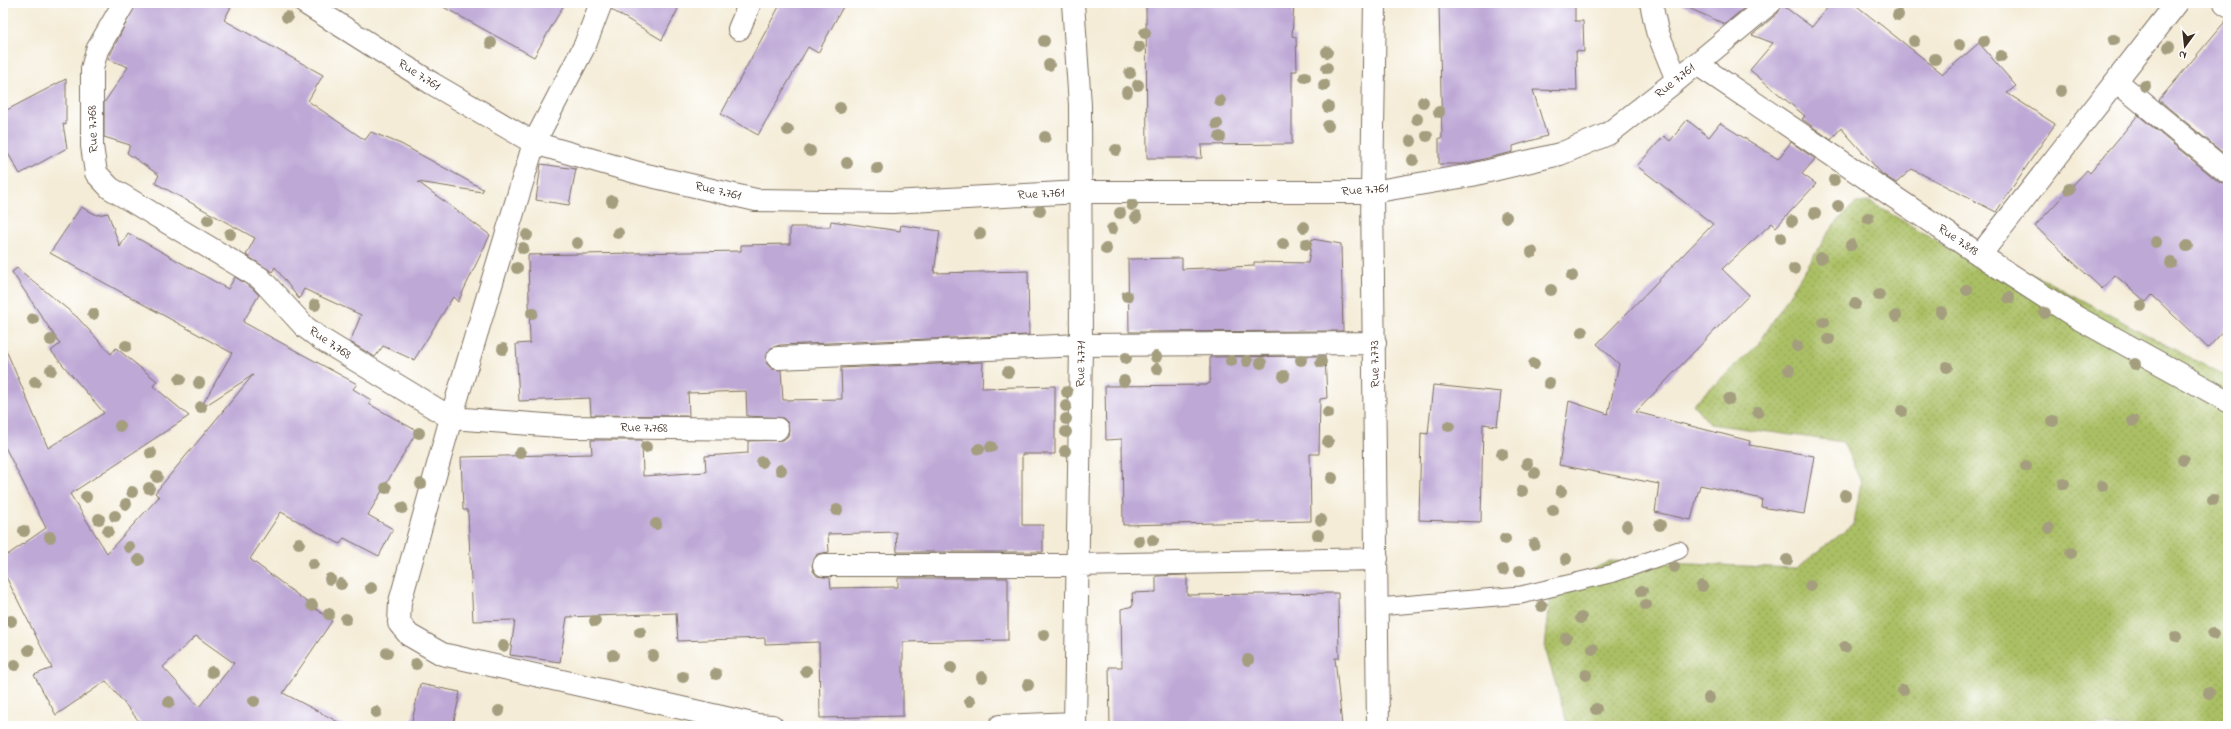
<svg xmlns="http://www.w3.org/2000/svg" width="2231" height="729" viewBox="0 0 2231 729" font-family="'Indie Flower',sans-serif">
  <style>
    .grass { fill: url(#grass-dots); stroke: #737542 }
    .building { fill: #bea8d6; fill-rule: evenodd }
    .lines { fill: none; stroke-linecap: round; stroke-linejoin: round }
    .service-casing { stroke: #7c6e5f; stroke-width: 19 }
    .minor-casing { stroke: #7c6e5f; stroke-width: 24 }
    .service { stroke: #fff; stroke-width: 17 }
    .minor { stroke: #fff; stroke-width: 22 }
    .tree { fill: #a49e7f }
    .labels { text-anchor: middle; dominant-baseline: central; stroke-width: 3; stroke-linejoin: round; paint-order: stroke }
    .street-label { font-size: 13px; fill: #3b2a1e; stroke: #fff }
  </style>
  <defs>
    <pattern id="grass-dots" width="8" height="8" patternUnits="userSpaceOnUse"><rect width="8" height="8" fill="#abc065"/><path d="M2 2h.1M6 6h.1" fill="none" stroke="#8c9c53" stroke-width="1.8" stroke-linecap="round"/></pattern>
  </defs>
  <rect width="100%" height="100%" fill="#fff"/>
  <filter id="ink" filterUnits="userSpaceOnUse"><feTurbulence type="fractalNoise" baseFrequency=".025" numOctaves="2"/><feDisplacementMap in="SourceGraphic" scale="8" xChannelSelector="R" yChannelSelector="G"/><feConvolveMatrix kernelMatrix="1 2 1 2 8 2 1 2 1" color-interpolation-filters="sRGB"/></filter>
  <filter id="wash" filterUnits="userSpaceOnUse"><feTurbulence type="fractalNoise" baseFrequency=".012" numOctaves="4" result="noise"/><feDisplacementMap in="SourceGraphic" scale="16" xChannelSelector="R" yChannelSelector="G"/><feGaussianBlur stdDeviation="0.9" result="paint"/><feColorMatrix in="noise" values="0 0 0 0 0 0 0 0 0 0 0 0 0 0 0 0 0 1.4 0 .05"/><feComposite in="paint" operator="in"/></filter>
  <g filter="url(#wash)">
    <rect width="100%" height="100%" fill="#f4ecd7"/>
    <path class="grass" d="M1870,202L1979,265L1993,270L2033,274L2228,378V726H1568L1545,648L1551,590L1610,561L1797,568L1854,524L1861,482L1843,442L1710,424L1693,404L1758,345L1827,235L1845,213L1856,203Z"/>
    <g id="blocks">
      <path class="building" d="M136,3H233L224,20L323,75L308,101L365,140L371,132L401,144L483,189L482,192L418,182L490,235L458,302L453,297L414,360L383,346L375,357L350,342L361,315L304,289L299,299L275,267L272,272L246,255L255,238L155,183L159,175L127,153L130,145L104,137V103L128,67L108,59Z
        M436,3H565L534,57Z
        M613,3H681L662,40L612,10Z
        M781,3H845L818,53L808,47L758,135L721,114Z
        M1146,3H1294L1292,36L1296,37L1297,71H1292V144L1201,145L1202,158H1147Z
        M1439,3H1575V21H1583L1584,52L1576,51L1577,91L1533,90L1547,136L1513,146V152L1463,164H1439V138H1442Z
        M1677,3H1750L1725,24Z
        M1831,3H1853L1943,74L1979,43L2016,86L2007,93L2055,124L1996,212L1912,169L1896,183L1882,174L1841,128L1831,140L1802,119L1805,116L1750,70L1773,43L1752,35L1778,13L1782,5L1812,27Z
        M2228,18V157L2159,100Z
        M66,79V125L63,124L67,148L20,174L3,145V112Z
        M2138,115L2220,183L2228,185V326L2208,348L2152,295L2146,302L2115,275L2102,289L2035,226L2087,170L2090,173Z
        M1687,120L1709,137L1720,123L1778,159L1791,142L1815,159L1802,174L1816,184L1776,227L1772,223L1722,269L1749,295L1636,412L1750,441L1749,445L1814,456L1804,514L1761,507L1762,499L1700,485L1691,520L1655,512L1659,484L1559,465L1569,401L1608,414L1619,364L1597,344L1713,224L1637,166L1664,136L1670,141Z
        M541,164L576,169L569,205L536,200Z
        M81,207L97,215L108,213L120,247L128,233L228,289L235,277L252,288L259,295L243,322L357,384L353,389L371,400L369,404L417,431L368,515L393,529L379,556L344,538L340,544L281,512L250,559L332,621L283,693L346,726H143L106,681L56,715L34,675L52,668L3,571V558L46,528L3,443V343L48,448L104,413L51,351L60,344L12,272L17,268L77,317L111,354L116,348L157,381L153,386L189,416L70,494L107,553L159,497L155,493L253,375L200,409L232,353L50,253ZM196,636L234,663L199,707L163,667Z
        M831,221L900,231L901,225L940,231L934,273L1028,271L1029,335L780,345L771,348L766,358L767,364L772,369L781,370L783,400L842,399L841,368L983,362L982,388L1055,386V454H1022V525H1043V552H897L896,532L828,534L829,552L817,554L812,565L813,571L817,576L830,578L831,588L898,587V578H1008V640L903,642V716L820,718L819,642L765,644V638L678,641L676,613L567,617L560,662L510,655L515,620L473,621L468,514L467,510H463L461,457L592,454L591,440H642L643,476L706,472L705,456L748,453V441L783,440L788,436L789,430L788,423L783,418L747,416L746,391L688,393L689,416L591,415L590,398L519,401L516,344L530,343L528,255L741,251V245L790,244V227H830Z
        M1312,239L1341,244L1343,331L1129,332L1128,259L1182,258V269L1254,266V262L1308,263Z
        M1325,356L1327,398L1320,399L1319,454H1310L1311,521L1123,525L1122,439L1106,440L1105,386L1206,385L1210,383V357Z
        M1433,385L1501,392L1497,426L1483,424L1481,522L1419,520L1421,433L1428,434Z
        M1187,575V595L1338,593L1339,658H1335L1342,726H1110L1109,667H1122L1121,609L1133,606L1132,593L1156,592V576Z
        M420,684L460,692L453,726H411Z"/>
    </g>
  </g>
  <g filter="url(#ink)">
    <use href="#blocks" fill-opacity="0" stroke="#7c6e5f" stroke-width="1"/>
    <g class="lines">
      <g class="service-casing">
        <path id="service" d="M1378,607L1521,595L1614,573L1679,550"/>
      </g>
      <g class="minor-casing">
        <path id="minor" d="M124,3L97,50L92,69V146L96,173L110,188L260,278L305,327L321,339L451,418L572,427L777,429
          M305,3L433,84L534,143L642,174L756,200L892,202L1080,192H1372L1472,175L1560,154L1608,134L1677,80L1770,3
          M601,3L585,45L534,143L451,418L400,602L399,623L409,635L442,654L757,725L772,726
          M1073,3L1080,105L1081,345L1075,726
          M1375,3L1372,192L1378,726
          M1651,3L1657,31L1677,80
          M2225,3L2228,5
          M739,29L750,3
          M1697,64L1980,255L2076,317L2228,401
          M2116,81L2228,173
          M1980,255L2177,3
          M778,358L1081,345L1375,343
          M824,565H1078L1377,559
          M1000,726L1075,723"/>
      </g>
      <use href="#service" class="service"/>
      <use href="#minor" class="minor"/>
    </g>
    <g class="tree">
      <circle cx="1898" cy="15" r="6"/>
      <circle cx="287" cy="17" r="6"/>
      <circle cx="1145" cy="33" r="6"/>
      <circle cx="2114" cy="40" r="6"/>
      <circle cx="1044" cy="41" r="6"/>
      <circle cx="1914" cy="41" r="6"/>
      <circle cx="1984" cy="41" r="6"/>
      <circle cx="491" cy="43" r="6"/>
      <circle cx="1959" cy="45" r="6"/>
      <circle cx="1139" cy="47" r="6"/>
      <circle cx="2169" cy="47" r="6"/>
      <circle cx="1327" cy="52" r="6"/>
      <circle cx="2001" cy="56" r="6"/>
      <circle cx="1935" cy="59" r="6"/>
      <circle cx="1049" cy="65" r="6"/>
      <circle cx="1327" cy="68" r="6"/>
      <circle cx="1130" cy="73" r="6"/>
      <circle cx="1305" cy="77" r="6"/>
      <circle cx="1138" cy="85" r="6"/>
      <circle cx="1324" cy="85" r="6"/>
      <circle cx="2145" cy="86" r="6"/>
      <circle cx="2061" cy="91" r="6"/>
      <circle cx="1127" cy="92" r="6"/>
      <circle cx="1220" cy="101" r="6"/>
      <circle cx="1423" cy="102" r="6"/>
      <circle cx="1328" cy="107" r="6"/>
      <circle cx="840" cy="108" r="6"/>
      <circle cx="1439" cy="112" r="6"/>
      <circle cx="1417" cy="119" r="6"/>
      <circle cx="1217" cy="124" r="6"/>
      <circle cx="1328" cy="126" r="6"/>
      <circle cx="788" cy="130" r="6"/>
      <circle cx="1427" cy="136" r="6"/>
      <circle cx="1045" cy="137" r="6"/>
      <circle cx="1220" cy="137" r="6"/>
      <circle cx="1411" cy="141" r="6"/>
      <circle cx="1116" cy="150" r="6"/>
      <circle cx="810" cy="151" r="6"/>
      <circle cx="1413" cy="160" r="6"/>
      <circle cx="847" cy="163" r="6"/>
      <circle cx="877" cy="168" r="6"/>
      <circle cx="1834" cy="180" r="6"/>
      <circle cx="2069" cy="189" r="6"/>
      <circle cx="612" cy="201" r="6"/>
      <circle cx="1132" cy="205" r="6"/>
      <circle cx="1838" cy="206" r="6"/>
      <circle cx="1040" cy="211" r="6"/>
      <circle cx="1120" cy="213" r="6"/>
      <circle cx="1815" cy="213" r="6"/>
      <circle cx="1136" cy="217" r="6"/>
      <circle cx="1506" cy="217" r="6"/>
      <circle cx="1868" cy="218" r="6"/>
      <circle cx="208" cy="220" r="6"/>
      <circle cx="1792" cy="221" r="6"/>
      <circle cx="1304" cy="227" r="6"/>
      <circle cx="1112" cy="229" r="6"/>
      <circle cx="618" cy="233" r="6"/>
      <circle cx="230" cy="234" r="6"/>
      <circle cx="980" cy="234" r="6"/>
      <circle cx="527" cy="235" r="6"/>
      <circle cx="1781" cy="238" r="6"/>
      <circle cx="2156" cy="242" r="6"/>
      <circle cx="577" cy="243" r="6"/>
      <circle cx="1283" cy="244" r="6"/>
      <circle cx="1306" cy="244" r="6"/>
      <circle cx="1851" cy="245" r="6"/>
      <circle cx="2187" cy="246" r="6"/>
      <circle cx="523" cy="248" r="6"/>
      <circle cx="1106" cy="249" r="6"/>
      <circle cx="1532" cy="252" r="6"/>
      <circle cx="1821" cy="258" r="6"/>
      <circle cx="2171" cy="263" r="6"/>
      <circle cx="517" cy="268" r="6"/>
      <circle cx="1794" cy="269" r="6"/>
      <circle cx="1572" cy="276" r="6"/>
      <circle cx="1551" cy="290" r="6"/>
      <circle cx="1967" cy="290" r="6"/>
      <circle cx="1879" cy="295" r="6"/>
      <circle cx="1127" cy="296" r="6"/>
      <circle cx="2009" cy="298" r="6"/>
      <circle cx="1855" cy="304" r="6"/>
      <circle cx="315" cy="305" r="6"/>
      <circle cx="2141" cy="306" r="6"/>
      <circle cx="1941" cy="312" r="6"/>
      <circle cx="532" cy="313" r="6"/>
      <circle cx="2045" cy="313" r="6"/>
      <circle cx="93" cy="314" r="6"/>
      <circle cx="1896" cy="316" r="6"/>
      <circle cx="33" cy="319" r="6"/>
      <circle cx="1824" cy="322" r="6"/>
      <circle cx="1582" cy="332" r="6"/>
      <circle cx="1829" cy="339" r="6"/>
      <circle cx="51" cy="340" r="6"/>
      <circle cx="126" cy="346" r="6"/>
      <circle cx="1797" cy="346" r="6"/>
      <circle cx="503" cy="349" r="6"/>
      <circle cx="1156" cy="357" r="6"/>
      <circle cx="1126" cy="358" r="6"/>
      <circle cx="1301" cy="360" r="6"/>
      <circle cx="1231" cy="361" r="6"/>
      <circle cx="1247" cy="361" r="6"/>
      <circle cx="1321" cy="362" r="6"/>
      <circle cx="1261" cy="363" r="6"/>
      <circle cx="1534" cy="364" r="6"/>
      <circle cx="2135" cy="364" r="6"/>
      <circle cx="1947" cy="367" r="6"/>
      <circle cx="1157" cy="369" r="6"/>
      <circle cx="51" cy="370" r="6"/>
      <circle cx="1789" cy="370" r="6"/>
      <circle cx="1008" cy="372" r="6"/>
      <circle cx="1284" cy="376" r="6"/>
      <circle cx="180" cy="379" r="6"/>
      <circle cx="1124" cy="381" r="6"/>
      <circle cx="35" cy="382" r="6"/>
      <circle cx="199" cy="383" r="6"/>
      <circle cx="1549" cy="383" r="6"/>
      <circle cx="1067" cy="392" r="6"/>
      <circle cx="1729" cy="399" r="6"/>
      <circle cx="1066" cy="406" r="6"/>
      <circle cx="201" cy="407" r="6"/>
      <circle cx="1902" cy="411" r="6"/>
      <circle cx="1758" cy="412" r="6"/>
      <circle cx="1328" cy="413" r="6"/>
      <circle cx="1066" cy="419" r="6"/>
      <circle cx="2053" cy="421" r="6"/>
      <circle cx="2133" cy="421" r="6"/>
      <circle cx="120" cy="426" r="6"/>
      <circle cx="1449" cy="426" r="6"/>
      <circle cx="1066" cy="432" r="6"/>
      <circle cx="419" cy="433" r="6"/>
      <circle cx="1328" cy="442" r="6"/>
      <circle cx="646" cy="447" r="6"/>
      <circle cx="991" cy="447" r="6"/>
      <circle cx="979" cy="449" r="6"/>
      <circle cx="1065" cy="451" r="6"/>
      <circle cx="151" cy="453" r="6"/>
      <circle cx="520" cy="453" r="6"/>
      <circle cx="1502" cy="454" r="6"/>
      <circle cx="2183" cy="460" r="6"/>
      <circle cx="762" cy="462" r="6"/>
      <circle cx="1527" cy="464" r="6"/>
      <circle cx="2026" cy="466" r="6"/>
      <circle cx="781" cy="470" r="6"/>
      <circle cx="1535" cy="473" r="6"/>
      <circle cx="157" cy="477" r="6"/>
      <circle cx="1332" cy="478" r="6"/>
      <circle cx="421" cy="484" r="6"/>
      <circle cx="2064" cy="484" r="6"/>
      <circle cx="2102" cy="486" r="6"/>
      <circle cx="149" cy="488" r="6"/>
      <circle cx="386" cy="488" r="6"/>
      <circle cx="1522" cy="491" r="6"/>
      <circle cx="1561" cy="491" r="6"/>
      <circle cx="132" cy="492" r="6"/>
      <circle cx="1845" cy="495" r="6"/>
      <circle cx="86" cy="497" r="6"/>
      <circle cx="2213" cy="500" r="6"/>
      <circle cx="126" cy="504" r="6"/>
      <circle cx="402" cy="508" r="6"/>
      <circle cx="837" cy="510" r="6"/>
      <circle cx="1553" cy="510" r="6"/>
      <circle cx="115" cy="516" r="6"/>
      <circle cx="99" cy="519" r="6"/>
      <circle cx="1321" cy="520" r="6"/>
      <circle cx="656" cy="524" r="6"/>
      <circle cx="1660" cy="525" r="6"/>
      <circle cx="1627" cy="526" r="6"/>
      <circle cx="2049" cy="528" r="6"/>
      <circle cx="24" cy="531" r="6"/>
      <circle cx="108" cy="531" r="6"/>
      <circle cx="1318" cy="535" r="6"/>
      <circle cx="50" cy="537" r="6"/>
      <circle cx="1505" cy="539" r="6"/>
      <circle cx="1153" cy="540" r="6"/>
      <circle cx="1139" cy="541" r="6"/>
      <circle cx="299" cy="543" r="6"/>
      <circle cx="1534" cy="544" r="6"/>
      <circle cx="129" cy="547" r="6"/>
      <circle cx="2071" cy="553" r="6"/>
      <circle cx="1566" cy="559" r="6"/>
      <circle cx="139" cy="560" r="6"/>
      <circle cx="1787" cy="560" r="6"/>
      <circle cx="313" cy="564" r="6"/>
      <circle cx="1674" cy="567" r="6"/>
      <circle cx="1503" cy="570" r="6"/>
      <circle cx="1520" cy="571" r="6"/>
      <circle cx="330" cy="579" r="6"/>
      <circle cx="341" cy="584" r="6"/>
      <circle cx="1702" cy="586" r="6"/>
      <circle cx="1810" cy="586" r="6"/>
      <circle cx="371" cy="588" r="6"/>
      <circle cx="1642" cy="591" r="6"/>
      <circle cx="312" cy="605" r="6"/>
      <circle cx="1646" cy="605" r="6"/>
      <circle cx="1542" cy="606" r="6"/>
      <circle cx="329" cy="614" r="6"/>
      <circle cx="1581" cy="618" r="6"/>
      <circle cx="346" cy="619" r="6"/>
      <circle cx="11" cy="621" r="6"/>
      <circle cx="595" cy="621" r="6"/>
      <circle cx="640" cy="632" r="6"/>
      <circle cx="2213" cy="634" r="6"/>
      <circle cx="1044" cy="635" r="6"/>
      <circle cx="2176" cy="637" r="6"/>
      <circle cx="1566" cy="638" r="6"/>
      <circle cx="503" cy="646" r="6"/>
      <circle cx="1845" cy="647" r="6"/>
      <circle cx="1593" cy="649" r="6"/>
      <circle cx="29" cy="650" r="6"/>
      <circle cx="387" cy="653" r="6"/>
      <circle cx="613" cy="655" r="6"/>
      <circle cx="653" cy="656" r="6"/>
      <circle cx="1248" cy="660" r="6"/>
      <circle cx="416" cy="664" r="6"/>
      <circle cx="15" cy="665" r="6"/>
      <circle cx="951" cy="668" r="6"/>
      <circle cx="806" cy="671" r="6"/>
      <circle cx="212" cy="672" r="6"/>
      <circle cx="716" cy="674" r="6"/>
      <circle cx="1586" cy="675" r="6"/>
      <circle cx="683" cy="677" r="6"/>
      <circle cx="982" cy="677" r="6"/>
      <circle cx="1028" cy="685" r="6"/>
      <circle cx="1903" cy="690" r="6"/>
      <circle cx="2209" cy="693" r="6"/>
      <circle cx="1709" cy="698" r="6"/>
      <circle cx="254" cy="701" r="6"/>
      <circle cx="970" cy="701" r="6"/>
      <circle cx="169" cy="702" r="6"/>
      <circle cx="1596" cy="709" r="6"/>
      <circle cx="499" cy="711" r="6"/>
      <circle cx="376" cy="712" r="6"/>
    </g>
  </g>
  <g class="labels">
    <g class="street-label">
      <text transform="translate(419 75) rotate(32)">Rue 7.761</text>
      <text transform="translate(1675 81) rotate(-39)">Rue 7.761</text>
      <text transform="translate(93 129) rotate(-92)">Rue 7.768</text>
      <text transform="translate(1365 190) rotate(-4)">Rue 7.761</text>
      <text transform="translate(718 191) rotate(13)">Rue 7.761</text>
      <text transform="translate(1041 194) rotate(-3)">Rue 7.761</text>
      <text transform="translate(1958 240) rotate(34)">Rue 7.818</text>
      <text transform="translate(330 343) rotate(34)">Rue 7.768</text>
      <text transform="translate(1081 364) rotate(-89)">Rue 7.771</text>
      <text transform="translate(1375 364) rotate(-91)">Rue 7.773</text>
      <text transform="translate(644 428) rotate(1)">Rue 7.768</text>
    </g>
  </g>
  <rect width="2231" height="729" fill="none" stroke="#fff" stroke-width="16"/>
  <g transform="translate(2185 46) rotate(195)" stroke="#ffffff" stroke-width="3" paint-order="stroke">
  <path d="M0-3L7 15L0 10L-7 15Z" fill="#3b2a1e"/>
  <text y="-6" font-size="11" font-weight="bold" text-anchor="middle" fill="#3b2a1e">N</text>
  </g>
</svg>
